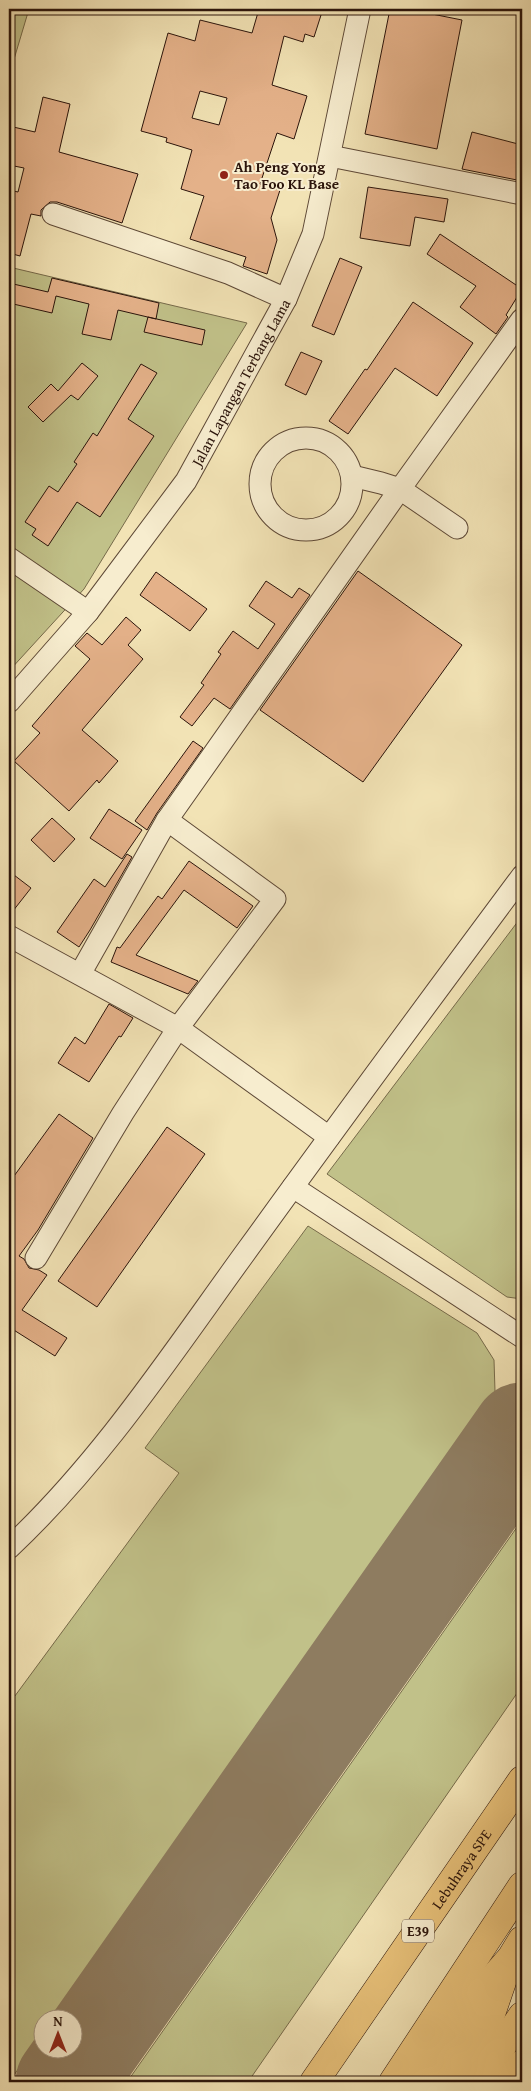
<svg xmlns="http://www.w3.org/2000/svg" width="531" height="2091" viewBox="0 0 531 2091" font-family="'Gentium Book Plus',serif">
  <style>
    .green { fill: #c1c189; stroke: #766a4a }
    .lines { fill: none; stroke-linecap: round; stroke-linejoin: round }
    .runway { stroke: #8e7c60; stroke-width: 99 }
    .building { fill: #e4b189; stroke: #2b140b; fill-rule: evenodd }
    .minor-casing { stroke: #5d4836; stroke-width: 23 }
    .highway-casing { stroke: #2b140b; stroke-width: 29 }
    .minor { stroke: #f7edcf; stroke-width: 21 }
    .highway { stroke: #e9c27a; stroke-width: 28 }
    .poi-dot { fill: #8f2418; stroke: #f7edcf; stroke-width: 2 }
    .labels { text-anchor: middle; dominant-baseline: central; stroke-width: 4; stroke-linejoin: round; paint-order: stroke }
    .shield { fill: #f7edcf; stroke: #685546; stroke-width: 1 }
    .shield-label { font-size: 14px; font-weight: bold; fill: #2b140b }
    .poi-label { font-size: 15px; font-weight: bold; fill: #2b140b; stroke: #f7edcf; text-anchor: start }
    .street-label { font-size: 15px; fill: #2b140b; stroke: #f7edcf }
  </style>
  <rect width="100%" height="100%" fill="#f2e3b5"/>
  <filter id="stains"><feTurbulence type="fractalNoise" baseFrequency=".004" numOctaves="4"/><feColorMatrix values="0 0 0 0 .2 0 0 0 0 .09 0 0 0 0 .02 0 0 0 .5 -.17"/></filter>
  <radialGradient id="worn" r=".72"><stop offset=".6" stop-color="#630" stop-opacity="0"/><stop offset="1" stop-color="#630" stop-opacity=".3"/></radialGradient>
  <path class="green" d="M9,9H29L9,76Z
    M9,267L247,323L84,589L9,671Z
    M522,916V1299L507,1297L327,1174Z
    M308,1226L477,1333L494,1360L495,1391L55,2018H42V2036L9,2082V1704L179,1473L145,1448Z
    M522,1520V1686L248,2082H127Z"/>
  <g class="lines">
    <path class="runway" d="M65,2082L522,1432"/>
  </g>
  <path class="building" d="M259,9H310L322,12L314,37L305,34L303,42L284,36L272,85L307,96L294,139L277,133L260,184L280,190L271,218L277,240L267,274L243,266L246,257L190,239L204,196L181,189L192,150L166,142L167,138L141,131L168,33L195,41L200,20L252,33ZM200,91L227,98L219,125L192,118Z
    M390,9H407L462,20L437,149L365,134Z
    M43,97L70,104L59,152L138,174L122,223L57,202H50L41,210V216L31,214L20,256L9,253V190L18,192L24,168L9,165V126L35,132Z
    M472,132L522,145V181L462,169Z
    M368,187L448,199L444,222L415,217L410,246L360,238Z
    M440,234L522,289L506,315L508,317L496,334L460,307L476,286L427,254Z
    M340,258L362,267L334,335L312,326Z
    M52,278L159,303L156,319L118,310L111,340L82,334L89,304L56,296L52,313L9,303V283L48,292Z
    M413,302L473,343L437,396L395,368L348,434L329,421L365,369L367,370Z
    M148,317L205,330L202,345L144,332Z
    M301,352L322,361L306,395L285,385Z
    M82,363L98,376L78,400L71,395L43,422L28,407L51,384L58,391Z
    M141,364L157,373L128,419L154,436L100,517L77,502L48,546L32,535L36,529L25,522L49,486L58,492L77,464L74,462L93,433L97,436Z
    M358,571L462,645L363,782L260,710Z
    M156,572L207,609L190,631L140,595Z
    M266,581L292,598L299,588L310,595L230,709L214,698L192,726L180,717L204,685L201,683L221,654L218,652L233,631L258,649L275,624L249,606Z
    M126,617L141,630L128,645L143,659L82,730L118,761L99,783L97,780L69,811L14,761L40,733L32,726L90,659L75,646L87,633L102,645Z
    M193,741L203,748L157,813L147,830L135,821Z
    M109,809L142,830L122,859L90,838Z
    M52,818L75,839L54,862L31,840Z
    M127,854L132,857L90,930L79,947L57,932L94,879L105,887Z
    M189,861L253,906L237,928L184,890L136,955L198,981L188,994L111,962L117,947L120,948L158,896L162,899Z
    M14,875L31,888L9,916V882Z
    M109,1004L133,1018L121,1037L119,1036L89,1082L58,1063L75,1037L85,1044Z
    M59,1114L93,1138L38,1230L19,1256L24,1259L29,1268L39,1270L47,1275L22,1310L67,1338L55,1356L9,1327V1183Z
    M167,1127L205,1154L97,1307L58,1281Z"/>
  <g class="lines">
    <g class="minor-casing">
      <g id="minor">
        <path d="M330,156L522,194"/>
        <path d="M53,214L228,273L286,299"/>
        <circle cx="306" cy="484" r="46"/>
        <path d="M352,476L381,483L400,489L457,528"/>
        <path d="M9,558L88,612"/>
        <path id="s1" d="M9,702L88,612L186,481L286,299L313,234L360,9"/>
        <path d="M9,936L178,1028L329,1137"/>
        <path d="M80,974L167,820L400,489L522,319"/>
        <path d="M293,1187L522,1337"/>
        <path d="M36,1258L123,1113L178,1028L275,899L167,820"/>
        <path d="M9,1548C101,1462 171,1355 245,1253C336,1127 429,1001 522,876"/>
      </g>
    </g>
    <g class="highway-casing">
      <g id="highway">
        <path id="s2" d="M314,2082L522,1780"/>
        <path d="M393,2082L522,1886"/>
        <path d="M419,2082L478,1996L511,1958L522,1940"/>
        <path d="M449,2082L491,2014L504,1976"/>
        <path d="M478,2082L522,2016"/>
        <path d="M509,2082L522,2064"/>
      </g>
    </g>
    <use href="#minor" class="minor"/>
    <use href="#highway" class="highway"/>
  </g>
  <circle class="poi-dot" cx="224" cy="175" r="5"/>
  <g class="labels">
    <rect class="shield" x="402" y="1919.5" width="32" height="23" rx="4"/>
    <g class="shield-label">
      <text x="418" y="1931">E39</text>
    </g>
    <g class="poi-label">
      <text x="234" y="166">Ah Peng Yong<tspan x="234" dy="17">Tao Foo KL Base</tspan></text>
    </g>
    <g class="street-label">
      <text stroke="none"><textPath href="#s1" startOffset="396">Jalan Lapangan Terbang Lama</textPath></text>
      <text stroke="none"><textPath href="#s2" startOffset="259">Lebuhraya SPE</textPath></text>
    </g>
  </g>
  <rect width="531" height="2091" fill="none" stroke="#f2e3b5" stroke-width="30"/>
  <rect x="10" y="10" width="511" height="2071" fill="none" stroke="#2b140b" stroke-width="2.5"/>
  <rect x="15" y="15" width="501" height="2061" fill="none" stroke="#2b140b"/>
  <g transform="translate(58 2034)"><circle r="24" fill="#f7edcf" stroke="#a59681"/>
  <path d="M0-4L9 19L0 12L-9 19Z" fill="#8f2418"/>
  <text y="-8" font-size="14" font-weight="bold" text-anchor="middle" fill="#2b140b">N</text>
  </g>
  <rect width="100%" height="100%" filter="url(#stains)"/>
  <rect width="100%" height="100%" fill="url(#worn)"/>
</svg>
